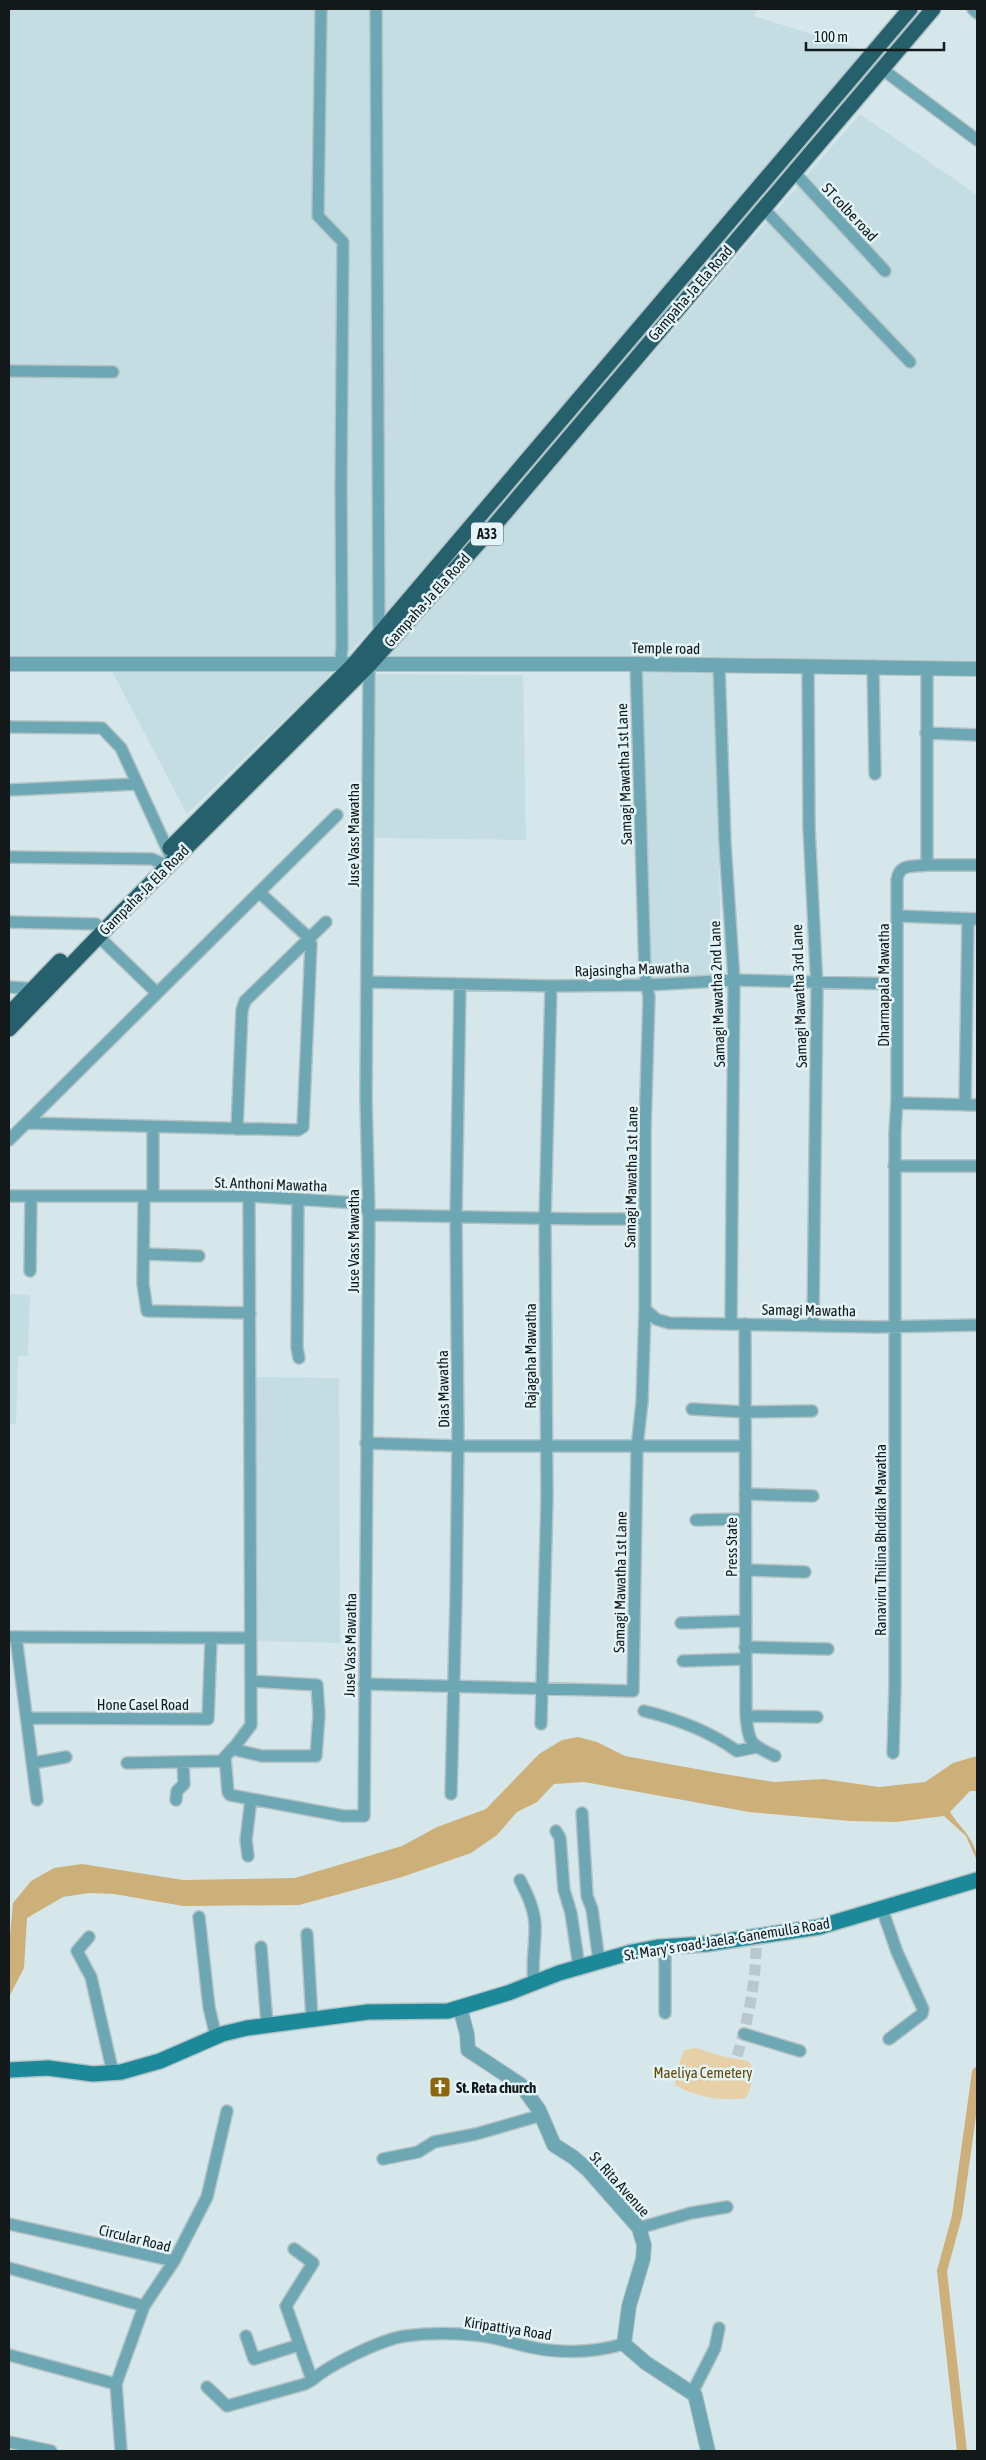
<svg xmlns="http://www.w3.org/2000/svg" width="986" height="2460" viewBox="0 0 986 2460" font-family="'Asap Condensed',sans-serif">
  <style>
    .built { fill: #c3dde2 }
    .green { fill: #e7cfa7 }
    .water { fill: #cdaf79 }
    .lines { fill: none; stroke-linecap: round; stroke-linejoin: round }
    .canal { stroke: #cdaf79; stroke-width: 10 }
    .minor-tunnel { stroke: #b9c8cc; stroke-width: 11; stroke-dasharray: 11 5.5; stroke-linecap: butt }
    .minor-casing { stroke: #b3c2c5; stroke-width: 14 }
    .tertiary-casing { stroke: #b3c2c5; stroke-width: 16 }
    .secondary-casing { stroke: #b3c2c5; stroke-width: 18 }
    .trunk-casing { stroke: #b3c2c5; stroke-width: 18 }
    .minor { stroke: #6da7b3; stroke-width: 11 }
    .tertiary { stroke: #6da7b3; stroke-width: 14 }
    .secondary { stroke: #1b899a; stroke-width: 15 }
    .trunk { stroke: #25606c; stroke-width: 15 }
    .labels { text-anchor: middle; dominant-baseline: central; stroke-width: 5; stroke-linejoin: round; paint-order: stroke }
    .shield { fill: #e3f4f8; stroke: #515b5d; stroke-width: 1 }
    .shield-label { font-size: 14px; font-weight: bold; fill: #13191a }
    .street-label { font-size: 15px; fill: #13191a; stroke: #e3f4f8 }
    .park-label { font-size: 15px; fill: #664801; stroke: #e3f4f8 }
    .poi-label { font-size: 15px; font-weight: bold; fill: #13191a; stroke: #e3f4f8; text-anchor: start }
  </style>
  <rect width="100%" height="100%" fill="#d6e7eb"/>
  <path class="built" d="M9,9H758L754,16L865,51L380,619L320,685L187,814L105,658H9Z
    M860,114L977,195V663H399L388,655L428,614Z
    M716,668L721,979L646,980L638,669Z
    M374,674L523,675L526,840L375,838Z
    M9,1294L30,1295L28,1356H18L16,1424H9Z
    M255,1377L339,1378L340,1643L256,1641Z"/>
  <path class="green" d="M696,2048L721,2056L748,2061C757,2071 751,2088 746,2098C722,2102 696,2097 675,2085L676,2073L684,2050Z"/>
  <path class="water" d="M578,1737L597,1742L625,1756L724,1774L774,1782L823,1779L879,1787L925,1782L953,1763L977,1756V1791H970L950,1812C960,1828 977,1840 977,1861L966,1836L944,1816L896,1822L850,1821L749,1812L584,1782L554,1784L537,1802L517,1812L497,1835L471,1853L402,1877L299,1905L183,1906L114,1894L89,1893L63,1897L27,1918L24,1968L9,1997V1946L13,1903L31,1881L54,1868L82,1864L183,1880L295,1878L402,1846L437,1827L486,1809L539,1754L562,1740Z"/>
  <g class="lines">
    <path class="canal" d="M962,2451L942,2271L957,2216L977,2072"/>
    <path class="minor-tunnel" d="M737,2056C749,2017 757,1977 756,1937"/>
    <g class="minor-casing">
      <path id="minor" d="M321,9L318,216L343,242L341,485L342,648L340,665
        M376,9L379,635
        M973,9L977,13
        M882,69L977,140
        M794,172L885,271
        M763,208L910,362
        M9,371L113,372
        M719,665L725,843L734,980L731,1323
        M808,666L809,827L817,988L813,1325
        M873,666L875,774
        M9,727L102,728L121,748L171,857
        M926,733L977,735
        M9,790L136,784
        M9,857L152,859L168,866
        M927,865H977
        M898,916L977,919
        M9,922L96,924
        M98,936L157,993
        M367,982L551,986L648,985L734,980L897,984
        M9,987L39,989
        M897,1103L977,1105
        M965,1105L968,919
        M26,1123L298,1130L303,1127L311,944L309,938L259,892
        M237,1129L242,1010L245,1001L326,922
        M9,1140L337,815
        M894,1166H977
        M9,1196H249L357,1203L367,1209L369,1215
        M144,1196L143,1284L147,1311L250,1313
        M153,1196V1127
        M298,1199L297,1348L299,1358
        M369,1215C461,1216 553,1220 645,1219
        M144,1254L199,1256
        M30,1271L31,1196
        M645,1309L656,1319L669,1323L877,1327L977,1325
        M745,1324L746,1716C749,1744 750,1744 775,1756
        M692,1409L744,1412L812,1411
        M366,1443L457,1446H745
        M745,1494L813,1496
        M696,1520L745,1519
        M746,1570L805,1572
        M681,1623L746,1621
        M9,1637L250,1638
        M16,1637L37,1800
        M745,1647L828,1649
        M683,1661L745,1659
        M364,1684L633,1691L637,1447L642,1402L645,1309V1130L649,997L645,974L636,664
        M644,1711C677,1719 709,1731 737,1751L757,1747
        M746,1716L817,1717
        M28,1718L208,1719L211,1639
        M541,1724L547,1498L545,1220L551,986
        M232,1749L262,1756H316L319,1715L317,1685L251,1681
        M893,1753L895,1687V1133L897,1099V880C899,863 913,867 927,865V668
        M225,1757L228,1792L230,1795L343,1816H364L369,1215L366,1098L369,665
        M33,1763L66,1757
        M127,1763L221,1761L236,1745L251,1725L249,1196
        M451,1794L456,1599L458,1438L456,1216L460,984
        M176,1800L177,1791L184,1784L183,1762
        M582,1813L587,1896L592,1909L599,1961
        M556,1831L560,1838L564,1890L571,1913L579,1967
        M248,1856L246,1840L251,1799
        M520,1880C527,1894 534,1908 535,1924C536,1944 531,1963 534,1982
        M882,1909L897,1952L923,2009L922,2014L889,2039
        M199,1917L209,2007L216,2037
        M307,1934L312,2019
        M89,1937L77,1951L91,1977L113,2073
        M261,1947L267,2025
        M665,2013V1946
        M744,2034L800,2051
        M383,2159L418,2152L434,2142L476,2134L542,2115
        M9,2224L174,2261
        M639,2228L691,2213L727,2207
        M294,2249L313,2263L286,2306L312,2380C331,2364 380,2340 405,2336C426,2333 452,2333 473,2335C493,2336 511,2343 530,2347C562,2354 592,2353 624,2344
        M9,2268L144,2306
        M246,2336L254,2359L299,2345
        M9,2355L116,2384
        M207,2387L227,2406L305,2384L312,2380
        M692,2393L715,2348L719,2328
        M9,2442L51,2451
        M121,2451L116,2384L144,2306L174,2261L207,2197L227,2111"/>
    </g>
    <g class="tertiary-casing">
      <path id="tertiary" d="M9,664H636L977,669
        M460,2008L467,2034L468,2050L521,2085L539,2110L554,2145L573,2157L588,2170L639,2228L644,2245L643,2259L629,2306L624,2344L646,2363L695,2395L708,2451"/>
    </g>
    <g class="secondary-casing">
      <path id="secondary" d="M9,2070L48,2068L93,2074L121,2072L160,2061L222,2034L247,2028L368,2012L448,2011L508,1993L559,1973L632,1952L658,1947L706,1944L819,1927L977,1880"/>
    </g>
    <g class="trunk-casing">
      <path id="trunk" d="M170,848L353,665L910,9
        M9,1014L60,961
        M9,1029L124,910L369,665L493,527L933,9"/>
    </g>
    <use href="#minor" class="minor"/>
    <use href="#tertiary" class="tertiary"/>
    <use href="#secondary" class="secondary"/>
    <use href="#trunk" class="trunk"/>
  </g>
  <defs>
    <g id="church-square" transform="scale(1.125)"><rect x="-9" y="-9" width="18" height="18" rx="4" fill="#8e670c" stroke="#e3f4f8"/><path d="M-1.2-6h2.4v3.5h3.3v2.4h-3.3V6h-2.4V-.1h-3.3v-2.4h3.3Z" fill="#fff"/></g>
  </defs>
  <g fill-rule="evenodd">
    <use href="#church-square" x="440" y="2087"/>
  </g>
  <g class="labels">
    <rect class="shield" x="471" y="522.5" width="32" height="23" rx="4"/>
    <g class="shield-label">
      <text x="487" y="534">A33</text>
    </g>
    <g class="street-label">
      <text transform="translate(850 212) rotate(47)">ST colbe road</text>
      <text transform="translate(690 293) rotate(-49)">Gampaha-Ja Ela Road</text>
      <text transform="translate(427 600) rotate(-48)">Gampaha-Ja Ela Road</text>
      <text transform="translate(666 648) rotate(1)">Temple road</text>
      <text transform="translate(624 774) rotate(-92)">Samagi Mawatha 1st Lane</text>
      <text transform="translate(353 835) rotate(-90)">Juse Vass Mawatha</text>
      <text transform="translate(144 890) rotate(-45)">Gampaha-Ja Ela Road</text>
      <text transform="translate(632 969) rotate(-2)">Rajasingha Mawatha</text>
      <text transform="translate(883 985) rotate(-90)">Dharmapala Mawatha</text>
      <text transform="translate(717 994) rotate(-92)">Samagi Mawatha 2nd Lane</text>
      <text transform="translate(799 996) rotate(-92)">Samagi Mawatha 3rd Lane</text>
      <text transform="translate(631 1177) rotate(-89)">Samagi Mawatha 1st Lane</text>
      <text transform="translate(271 1184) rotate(2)">St. Anthoni Mawatha</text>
      <text transform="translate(353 1241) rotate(-90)">Juse Vass Mawatha</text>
      <text transform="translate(809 1310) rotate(1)">Samagi Mawatha</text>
      <text transform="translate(530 1356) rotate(-90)">Rajagaha Mawatha</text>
      <text transform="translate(443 1389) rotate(-91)">Dias Mawatha</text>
      <text transform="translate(880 1540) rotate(-90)">Ranaviru Thilina Bhddika Mawatha</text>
      <text transform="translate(731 1547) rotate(-90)">Press State</text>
      <text transform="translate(620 1582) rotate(-89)">Samagi Mawatha 1st Lane</text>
      <text transform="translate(350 1645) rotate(-89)">Juse Vass Mawatha</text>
      <text x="143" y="1704">Hone Casel Road</text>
      <text transform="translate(727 1939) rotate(-9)">St. Mary's road-Jaela-Ganemulla Road</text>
      <text transform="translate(620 2184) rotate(48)">St. Rita Avenue</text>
      <text transform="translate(135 2238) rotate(14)">Circular Road</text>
      <text transform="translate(508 2328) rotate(9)">Kiripattiya Road</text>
    </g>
    <g class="park-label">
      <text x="703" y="2072">Maeliya Cemetery</text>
    </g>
    <g class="poi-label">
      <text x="456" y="2087">St. Reta church</text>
    </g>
  </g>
  <rect width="986" height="2460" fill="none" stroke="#13191a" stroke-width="20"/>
  <path d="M806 42v8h138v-8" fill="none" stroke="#13191a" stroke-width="2.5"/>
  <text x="814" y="42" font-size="15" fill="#13191a" stroke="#e3f4f8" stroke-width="4" paint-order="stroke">100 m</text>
</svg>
